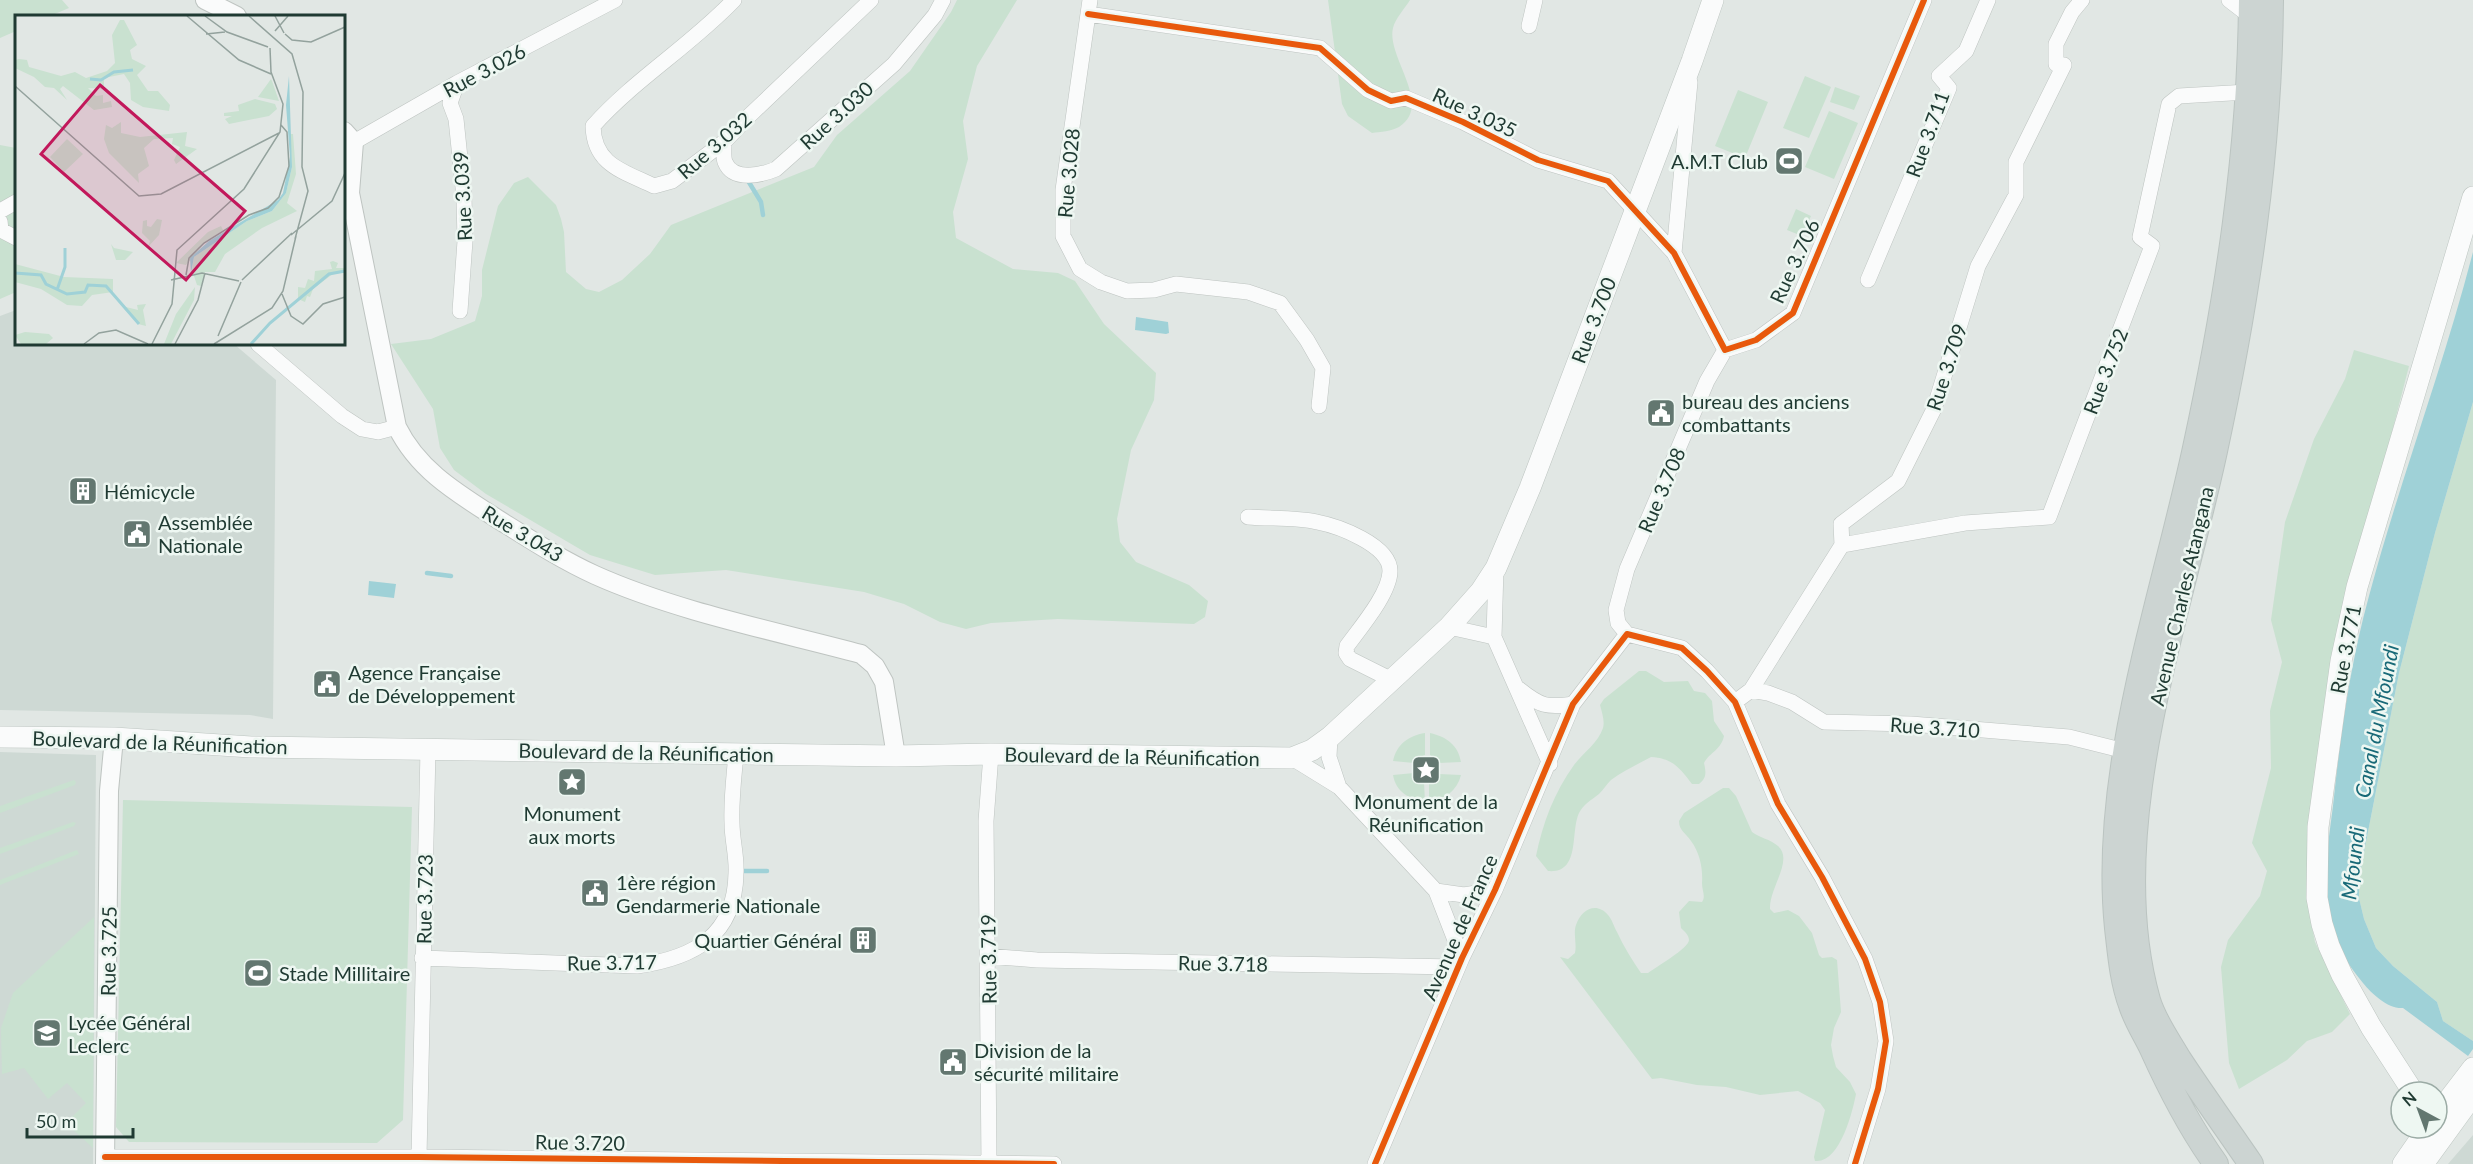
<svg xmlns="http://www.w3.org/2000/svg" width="2473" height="1164" viewBox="0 0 2473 1164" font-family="Lato,sans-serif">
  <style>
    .built { fill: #ced9d4 }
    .green { fill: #c9e1d0 }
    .water { fill: #9fd1d7 }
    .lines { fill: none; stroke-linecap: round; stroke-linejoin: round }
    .stream { stroke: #9fd1d7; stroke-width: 4.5 }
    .minor-casing { stroke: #bec4c1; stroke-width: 16 }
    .tertiary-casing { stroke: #bec4c1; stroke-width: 20 }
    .secondary-casing { stroke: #bdc5c1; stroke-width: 22 }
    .primary-casing { stroke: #bbc4c1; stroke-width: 26 }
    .minor { stroke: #fafbfb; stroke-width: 15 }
    .tertiary { stroke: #fafbfb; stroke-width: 18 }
    .secondary { stroke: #fafbfb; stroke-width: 21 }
    .primary { stroke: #ccd4d2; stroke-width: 24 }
    .cycleway-casing { stroke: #eef7f2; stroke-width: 10 }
    .cycleway { stroke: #e8590c; stroke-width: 6 }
    .labels { text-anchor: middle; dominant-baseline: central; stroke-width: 5; stroke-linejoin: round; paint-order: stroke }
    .street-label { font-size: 20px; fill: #1f3a32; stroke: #eef7f2 }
    .poi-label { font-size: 20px; fill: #1f3a32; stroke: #eef7f2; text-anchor: start }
    .water-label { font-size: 21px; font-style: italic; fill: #186977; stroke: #eef7f2 }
    .inset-river { fill: none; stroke: #9fd1d7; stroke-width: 3 }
    .inset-road { fill: none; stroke: #93a29d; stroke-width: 1.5 }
    .view { fill: #c2185b; fill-opacity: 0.15; stroke: #c2185b; stroke-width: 3 }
    .inset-edge { fill: none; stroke: #1f3a32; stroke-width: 3 }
  </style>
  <rect width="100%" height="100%" fill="#e1e7e4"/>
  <path class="built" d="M16,310V344H234L276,380L273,719L250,715L0,710V316Z
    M0,752L96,755L93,1164H0Z
    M2473,1135V1164H2448Z"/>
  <path class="green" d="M0,0H62L69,8L50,16H16V31L0,38Z
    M957,0H1017L977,66L963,121L968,159L953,212L956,238L1013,269L1058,273L1075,281L1104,324L1156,373L1154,400L1131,450L1117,519L1120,542L1136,562L1189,585L1208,601L1205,617L1194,624L1058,619L991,623L966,629L940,622L904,604L864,592L726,570L655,575L590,555L486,494L454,470L440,448L433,409L391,344L431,339L475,321L482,296V270L498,206L514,183L528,177L556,205L561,219L564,232L566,272L586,289L599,292L622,280L650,254L671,225L814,167L837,135L910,71L951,12Z
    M1328,0H1410C1405,8 1395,19 1393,28C1386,57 1434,105 1399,127C1392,131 1380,132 1372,133L1348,116L1342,104Z
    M1805,76L1831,87L1809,138L1783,128Z
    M1835,87L1860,96L1854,110L1830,102Z
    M1738,90L1768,102L1745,158L1715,146Z
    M1829,111L1858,123L1834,179L1805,167Z
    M0,145L16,148V292L0,299Z
    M1796,209L1811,216L1802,236L1787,230Z
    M2354,350L2409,366L2370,517L2307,902L2315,942L2350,1014L2332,1032L2307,1041L2287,1060L2239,1089L2229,1063L2221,967L2228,940L2260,896L2267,871L2252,843L2271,768L2270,711L2282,662L2271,620L2285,522L2314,439L2345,379Z
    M2473,402V1041L2443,1021L2437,1002L2393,966L2376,948L2364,919L2359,898V878L2399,673L2435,533Z
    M1639,671H1646L1664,682L1688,681L1694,691L1705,693L1712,701L1714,721L1724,736C1721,750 1710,752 1704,763C1706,772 1707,778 1699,784H1692C1680,768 1672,758 1651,757C1638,764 1623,771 1611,780C1607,784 1603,790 1599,794C1591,800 1583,805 1579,813C1570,832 1581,874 1548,871L1536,856C1543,822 1554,793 1574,765C1583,753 1598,743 1603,728C1605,721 1602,713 1600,705L1604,699Z
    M1425,733V755L1417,758L1414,763L1393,761C1397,744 1408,736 1425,733Z
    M1430,733C1447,737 1458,745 1461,762L1439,763L1430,755Z
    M1414,773L1417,779L1424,782L1425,802C1409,799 1396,792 1393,775Z
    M1439,774L1461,775C1457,791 1445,799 1429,803V781Z
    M74,780L76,782L75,785L0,813V806Z
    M1723,788H1729L1736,796L1752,832C1760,838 1770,839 1778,846C1794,860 1769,888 1770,909L1774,913L1788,910L1799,916L1812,933L1819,955L1822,958L1832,957L1837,960L1841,1012L1834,1028L1831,1045L1833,1056L1836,1067L1850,1082L1856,1094C1853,1110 1840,1164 1815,1161L1814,1157L1825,1110L1820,1103L1798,1091L1760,1095L1726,1087L1697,1085L1661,1078L1652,1079L1560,957L1568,959L1575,953C1577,944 1573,933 1576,925C1581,910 1596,901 1608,915C1612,919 1614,927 1617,932C1624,947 1632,960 1641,973H1648C1656,967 1689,948 1689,940C1689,935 1684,931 1681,928L1679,912L1689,901L1702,902C1706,896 1702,891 1702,883C1703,869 1700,853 1691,841C1686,833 1679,831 1679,821L1684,813Z
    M123,800L412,807L403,1120L377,1143L129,1142L116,1127Z
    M73,822L76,823L74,826L0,854V848Z
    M77,850L79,854L0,885V880Z
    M94,917L93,1148L66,1123L86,1103L67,1083L48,1099L24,1068L2,1074L1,1028L13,993Z"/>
  <path class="water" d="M2473,252V402L2435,533L2399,673L2359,878V898L2364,919L2376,948L2393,966L2437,1002L2443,1021L2473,1041V1049L2468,1056L2403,1008C2388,1009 2372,994 2363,983C2347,964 2332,939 2327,915C2321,877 2330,835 2334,797C2341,730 2351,661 2369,596C2400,480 2443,368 2473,252Z
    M1136,317L1168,322L1169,333L1166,334L1135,330Z
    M369,581L396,584L394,598L368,595Z"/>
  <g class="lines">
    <path class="stream" d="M747,179L761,202L763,215
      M427,573L451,576
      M742,871H767"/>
    <g class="minor-casing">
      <path id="minor" d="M734,0C690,46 635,79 593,126C594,165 623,171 654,186L672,181L724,142L749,116L871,0
        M1090,0L1063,190V236L1080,269L1101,282L1127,291L1154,290L1176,284L1248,292L1280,303L1307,340L1323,368L1319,406
        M2229,0L2251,17
        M1088,14L1320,48L1368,90L1391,101L1406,98L1463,122L1538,160L1608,181L1674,253L1725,350L1756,340L1793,313L1924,0
        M1529,26L1535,0
        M457,83L450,103L456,119L464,197L465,241L460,311
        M354,142L457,83L615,0
        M724,142C724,148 723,157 725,162C733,182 762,175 776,169L894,64L935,15L943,0
        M0,211L16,202
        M0,221L1,230L16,238
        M1674,253L1690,82
        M1868,280L1949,88L1939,76L1966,51L1988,0
        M258,344L342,416L362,429L378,432L397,427
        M1248,517C1271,519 1296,517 1317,522C1338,526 1390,545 1390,571C1390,593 1360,628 1347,646L1346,653L1350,659L1392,680
        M1842,545L1965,523L2049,517L2152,246L2140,237L2169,104L2179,96L2248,92
        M1496,568L1494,637L1550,764
        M1449,627L1494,637
        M1627,634L1618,623L1616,610L1627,569L1707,381L1725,350
        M1519,689C1540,706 1547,708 1573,704
        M1751,690L1768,693L1792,702L1824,722L1911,724L2069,737L2125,751
        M1735,702L1751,690L1842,545L1841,524L1898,481L1934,409L1978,266L2016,195V162L2064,65L2056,64V44L2072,12L2082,0
        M1330,737L1329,757L1339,787L1436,891L1464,895L1495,890
        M1292,758L1339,787
        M1436,891L1462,958
        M987,956L1037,960L1458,967
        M422,958L637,966C694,958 735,936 736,873C737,856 732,840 732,823C731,799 734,777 736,754
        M105,1157H419L1054,1164
        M419,1157L428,749
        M989,1164L986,821L991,754
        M1375,1164L1462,958L1495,890L1573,704L1627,634L1682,648L1707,671L1735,702L1778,804L1822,877L1865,959L1880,1002L1886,1041L1878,1089L1855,1164"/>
    </g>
    <g class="tertiary-casing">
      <path id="tertiary" d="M205,0L237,16
        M344,131L354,142L350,193L397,427C418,470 457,493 496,518C528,538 560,559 595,575C675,611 775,631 861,654L875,666L884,682L896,756
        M105,1164L109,791L114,738"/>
    </g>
    <g class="secondary-casing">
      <path id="secondary" d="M0,737L114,738L251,747L896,756L991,754L1292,758L1312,750L1330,737L1449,627L1481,591L1496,568L1530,488L1692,61L1713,0
        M2413,1092L2371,1027L2342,975L2329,946L2322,924L2317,898L2318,827L2341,661L2357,587L2473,197
        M2437,1115L2473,1068
        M2403,1164L2428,1128
        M2423,1164L2473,1095"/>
    </g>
    <g class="primary-casing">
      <path id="primary" d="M2216,1164C2190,1128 2170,1089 2152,1049C2145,1034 2136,1021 2131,1005C2122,981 2120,954 2117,928C2101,771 2162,602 2195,448C2227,300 2250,151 2251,0
        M2251,1164C2227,1129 2202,1094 2179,1059C2168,1040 2154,1021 2148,1000C2100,830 2179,619 2215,451C2247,302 2270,152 2271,0"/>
    </g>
    <use href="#minor" class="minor"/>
    <use href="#tertiary" class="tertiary"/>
    <use href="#secondary" class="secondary"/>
    <use href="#primary" class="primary"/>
    <g class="cycleway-casing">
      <path id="cycleway" d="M1088,14L1320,48L1368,90L1391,101L1406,98L1463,122L1538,160L1608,181L1674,253L1725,350L1756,340L1793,313L1924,0
        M105,1157H419L1054,1164
        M1375,1164L1462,958L1495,890L1573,704L1627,634L1682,648L1707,671L1735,702L1778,804L1822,877L1865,959L1880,1002L1886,1041L1878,1089L1855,1164"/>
    </g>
    <use href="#cycleway" class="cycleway"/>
  </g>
  <defs>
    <g id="stadium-square" transform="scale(1.5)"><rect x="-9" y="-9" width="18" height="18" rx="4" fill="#637770" stroke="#eef7f2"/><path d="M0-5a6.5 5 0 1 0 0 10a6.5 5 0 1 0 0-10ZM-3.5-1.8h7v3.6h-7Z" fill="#fff"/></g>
    <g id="civic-square" transform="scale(1.5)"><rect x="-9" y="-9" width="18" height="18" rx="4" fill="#637770" stroke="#eef7f2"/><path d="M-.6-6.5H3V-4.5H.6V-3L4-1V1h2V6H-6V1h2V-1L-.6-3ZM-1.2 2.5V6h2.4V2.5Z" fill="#fff"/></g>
    <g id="building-square" transform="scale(1.5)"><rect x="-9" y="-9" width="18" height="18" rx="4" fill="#637770" stroke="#eef7f2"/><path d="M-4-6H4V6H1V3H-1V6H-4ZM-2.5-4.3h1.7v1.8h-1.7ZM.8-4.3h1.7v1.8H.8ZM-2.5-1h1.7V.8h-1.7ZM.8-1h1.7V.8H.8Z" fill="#fff"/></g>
    <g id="sight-square" transform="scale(1.5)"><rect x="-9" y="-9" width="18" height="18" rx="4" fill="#637770" stroke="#eef7f2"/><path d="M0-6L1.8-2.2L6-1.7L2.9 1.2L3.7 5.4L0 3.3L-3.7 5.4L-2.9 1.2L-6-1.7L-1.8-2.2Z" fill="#fff"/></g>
    <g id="school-square" transform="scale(1.5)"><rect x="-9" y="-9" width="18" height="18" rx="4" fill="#637770" stroke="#eef7f2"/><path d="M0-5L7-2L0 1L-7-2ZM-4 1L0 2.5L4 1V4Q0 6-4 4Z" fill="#fff"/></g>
  </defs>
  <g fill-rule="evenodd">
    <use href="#stadium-square" x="1789" y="161"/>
    <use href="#civic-square" x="1661" y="413"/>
    <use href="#building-square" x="83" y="491"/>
    <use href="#civic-square" x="137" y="534"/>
    <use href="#civic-square" x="327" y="684"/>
    <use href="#sight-square" x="1426" y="770"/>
    <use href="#sight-square" x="572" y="782"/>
    <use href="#civic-square" x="595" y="893"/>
    <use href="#building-square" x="863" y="940"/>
    <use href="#stadium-square" x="258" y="973"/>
    <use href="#school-square" x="47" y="1033"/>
    <use href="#civic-square" x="953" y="1062"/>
  </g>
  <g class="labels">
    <g class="street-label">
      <text transform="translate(484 70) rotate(-28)">Rue 3.026</text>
      <text transform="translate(1475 112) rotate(25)">Rue 3.035</text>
      <text transform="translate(836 115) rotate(-42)">Rue 3.030</text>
      <text transform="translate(1927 134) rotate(-70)">Rue 3.711</text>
      <text transform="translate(714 145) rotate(-41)">Rue 3.032</text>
      <text transform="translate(1068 173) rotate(-85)">Rue 3.028</text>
      <text transform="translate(462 196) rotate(-93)">Rue 3.039</text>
      <text transform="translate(1794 261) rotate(-65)">Rue 3.706</text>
      <text transform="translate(1593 320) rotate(-69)">Rue 3.700</text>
      <text transform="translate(1946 367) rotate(-72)">Rue 3.709</text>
      <text transform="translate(2105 371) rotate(-69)">Rue 3.752</text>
      <text transform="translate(1661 490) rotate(-67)">Rue 3.708</text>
      <text transform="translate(523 533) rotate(31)">Rue 3.043</text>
      <text transform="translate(2181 596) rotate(-77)">Avenue Charles Atangana</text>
      <text transform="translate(2345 649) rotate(-79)">Rue 3.771</text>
      <text transform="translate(1935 727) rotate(4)">Rue 3.710</text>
      <text transform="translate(160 742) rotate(2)">Boulevard de la Réunification</text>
      <text transform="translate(646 752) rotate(1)">Boulevard de la Réunification</text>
      <text transform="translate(1132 756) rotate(1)">Boulevard de la Réunification</text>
      <text transform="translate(424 899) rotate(-89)">Rue 3.723</text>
      <text transform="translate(1459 927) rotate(-66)">Avenue de France</text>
      <text transform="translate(108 951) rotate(-89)">Rue 3.725</text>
      <text transform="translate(988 959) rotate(-91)">Rue 3.719</text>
      <text transform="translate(612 962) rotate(-1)">Rue 3.717</text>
      <text transform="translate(1223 963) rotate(1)">Rue 3.718</text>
      <text transform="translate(580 1142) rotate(1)">Rue 3.720</text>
    </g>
    <g class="poi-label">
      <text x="1768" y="161" text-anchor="end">A.M.T Club</text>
      <text x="1682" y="401">bureau des anciens<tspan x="1682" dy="23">combattants</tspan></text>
      <text x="104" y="491">Hémicycle</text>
      <text x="158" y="522">Assemblée<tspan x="158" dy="23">Nationale</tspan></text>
      <text x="348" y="672">Agence Française<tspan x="348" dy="23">de Développement</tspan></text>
      <text x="1426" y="801" text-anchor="middle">Monument de la<tspan x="1426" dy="23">Réunification</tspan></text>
      <text x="572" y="813" text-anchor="middle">Monument<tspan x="572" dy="23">aux morts</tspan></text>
      <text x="616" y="882">1ère région<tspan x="616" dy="23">Gendarmerie Nationale</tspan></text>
      <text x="842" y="940" text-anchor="end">Quartier Général</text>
      <text x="279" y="973">Stade Millitaire</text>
      <text x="68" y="1022">Lycée Général<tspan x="68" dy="23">Leclerc</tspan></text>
      <text x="974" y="1050">Division de la<tspan x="974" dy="23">sécurité militaire</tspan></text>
    </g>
    <g class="water-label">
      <text transform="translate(2376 721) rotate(-79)">Canal du Mfoundi</text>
      <text transform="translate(2352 863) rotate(-83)">Mfoundi</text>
    </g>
  </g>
  <g transform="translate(15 15)">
    <rect width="330" height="330" fill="#e1e7e4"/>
    <path d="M105,5H109L122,30L115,35L117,44L131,51L122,60L133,76H143L155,90L154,96L128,92L116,85L115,68L109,59L89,63V74L73,73L81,81L88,80V88L96,86L97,92L79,95L48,71L45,74L52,85L39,73L30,72L19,62L0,53V45L4,44L12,45L14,52L46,61L60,57L71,63L92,56L100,48L97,20ZM256,64L257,66L264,86L243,82ZM240,84L260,89L262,94L254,101L214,109L210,104L217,101H209V98L224,96L223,90ZM106,107V118L125,122L172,117L170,131L182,134L161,149L159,145L165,132L157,129L158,123L139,124L129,133L134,151L123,159L124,168L94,138L89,124L91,110L97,113ZM275,119H278L281,159L272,188L282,196L247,213L210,239L200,257H190L186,271L182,270L177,255L179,242L232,206L257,196L271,178L277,152ZM52,124L68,139L49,157L35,142ZM142,204L147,205L144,220L133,232L135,226L127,218L128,206L132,205V211L136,212ZM206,211L208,215L190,227L171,250L161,248L193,217ZM96,229L99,233L118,237L110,245H101ZM318,246L323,248L321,253H330V258H319L298,274L295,282L292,281L290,287L283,284V272L290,273L293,264L299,266L300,256L317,254L315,247ZM0,249L49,262L98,264V277L77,280L67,291L52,290L26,274L0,267ZM180,272L179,285L156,329H149L161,299ZM131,289L128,295L131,311L123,309L107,291L123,295L122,290ZM10,317L34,319L38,323L31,329H6L0,320Z" fill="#c9e1d0"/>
    <path d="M274,61L277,152L271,178L257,196L232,206L179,242L176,258L175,243L194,226L263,185L268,178L275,142L271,90Z" fill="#9fd1d7"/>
    <path class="inset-river" d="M75,64L86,65L99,57L118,55M0,258L26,260L31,269L52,279L70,277L73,270L91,271L124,309M42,275L50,252V233M236,329L255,308L314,259L330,256"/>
    <path class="inset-road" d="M172,1L224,45L256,59M190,1L212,17L253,32M234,1L277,39L288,77L287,152L293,176L280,224M260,1L269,18M260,16L273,1M191,19L210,17M270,19L277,25L296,27L330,12M0,71L124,181L146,179L264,118M276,220L317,186L330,158M171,260L174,243L189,228L234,200L253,193L264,182L274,151L272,117L266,110M156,265L187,258L224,266M227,265L277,218M267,279L276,301L288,309L308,289L330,282M203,321L226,267M69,329L84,318L101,315L133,329M137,329L157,289L162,235L229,174L265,117L268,89L256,57L255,33M160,329L183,285L190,258M199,329L257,293L268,276L281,221"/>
    <path class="view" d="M85,70L230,196L171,265L26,139Z"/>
    <rect width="330" height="330" class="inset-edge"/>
  </g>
  <g transform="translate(2419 1110) rotate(319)"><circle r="28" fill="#eef7f2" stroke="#9baba5" stroke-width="1.5"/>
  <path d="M0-4.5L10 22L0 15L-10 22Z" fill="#637770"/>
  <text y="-9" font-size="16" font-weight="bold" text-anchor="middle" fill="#1f3a32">N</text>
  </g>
  <path d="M27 1128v9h106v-9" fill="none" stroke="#1f3a32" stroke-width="3"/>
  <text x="36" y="1128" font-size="18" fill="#1f3a32" stroke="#eef7f2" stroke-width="4.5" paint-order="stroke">50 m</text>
</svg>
